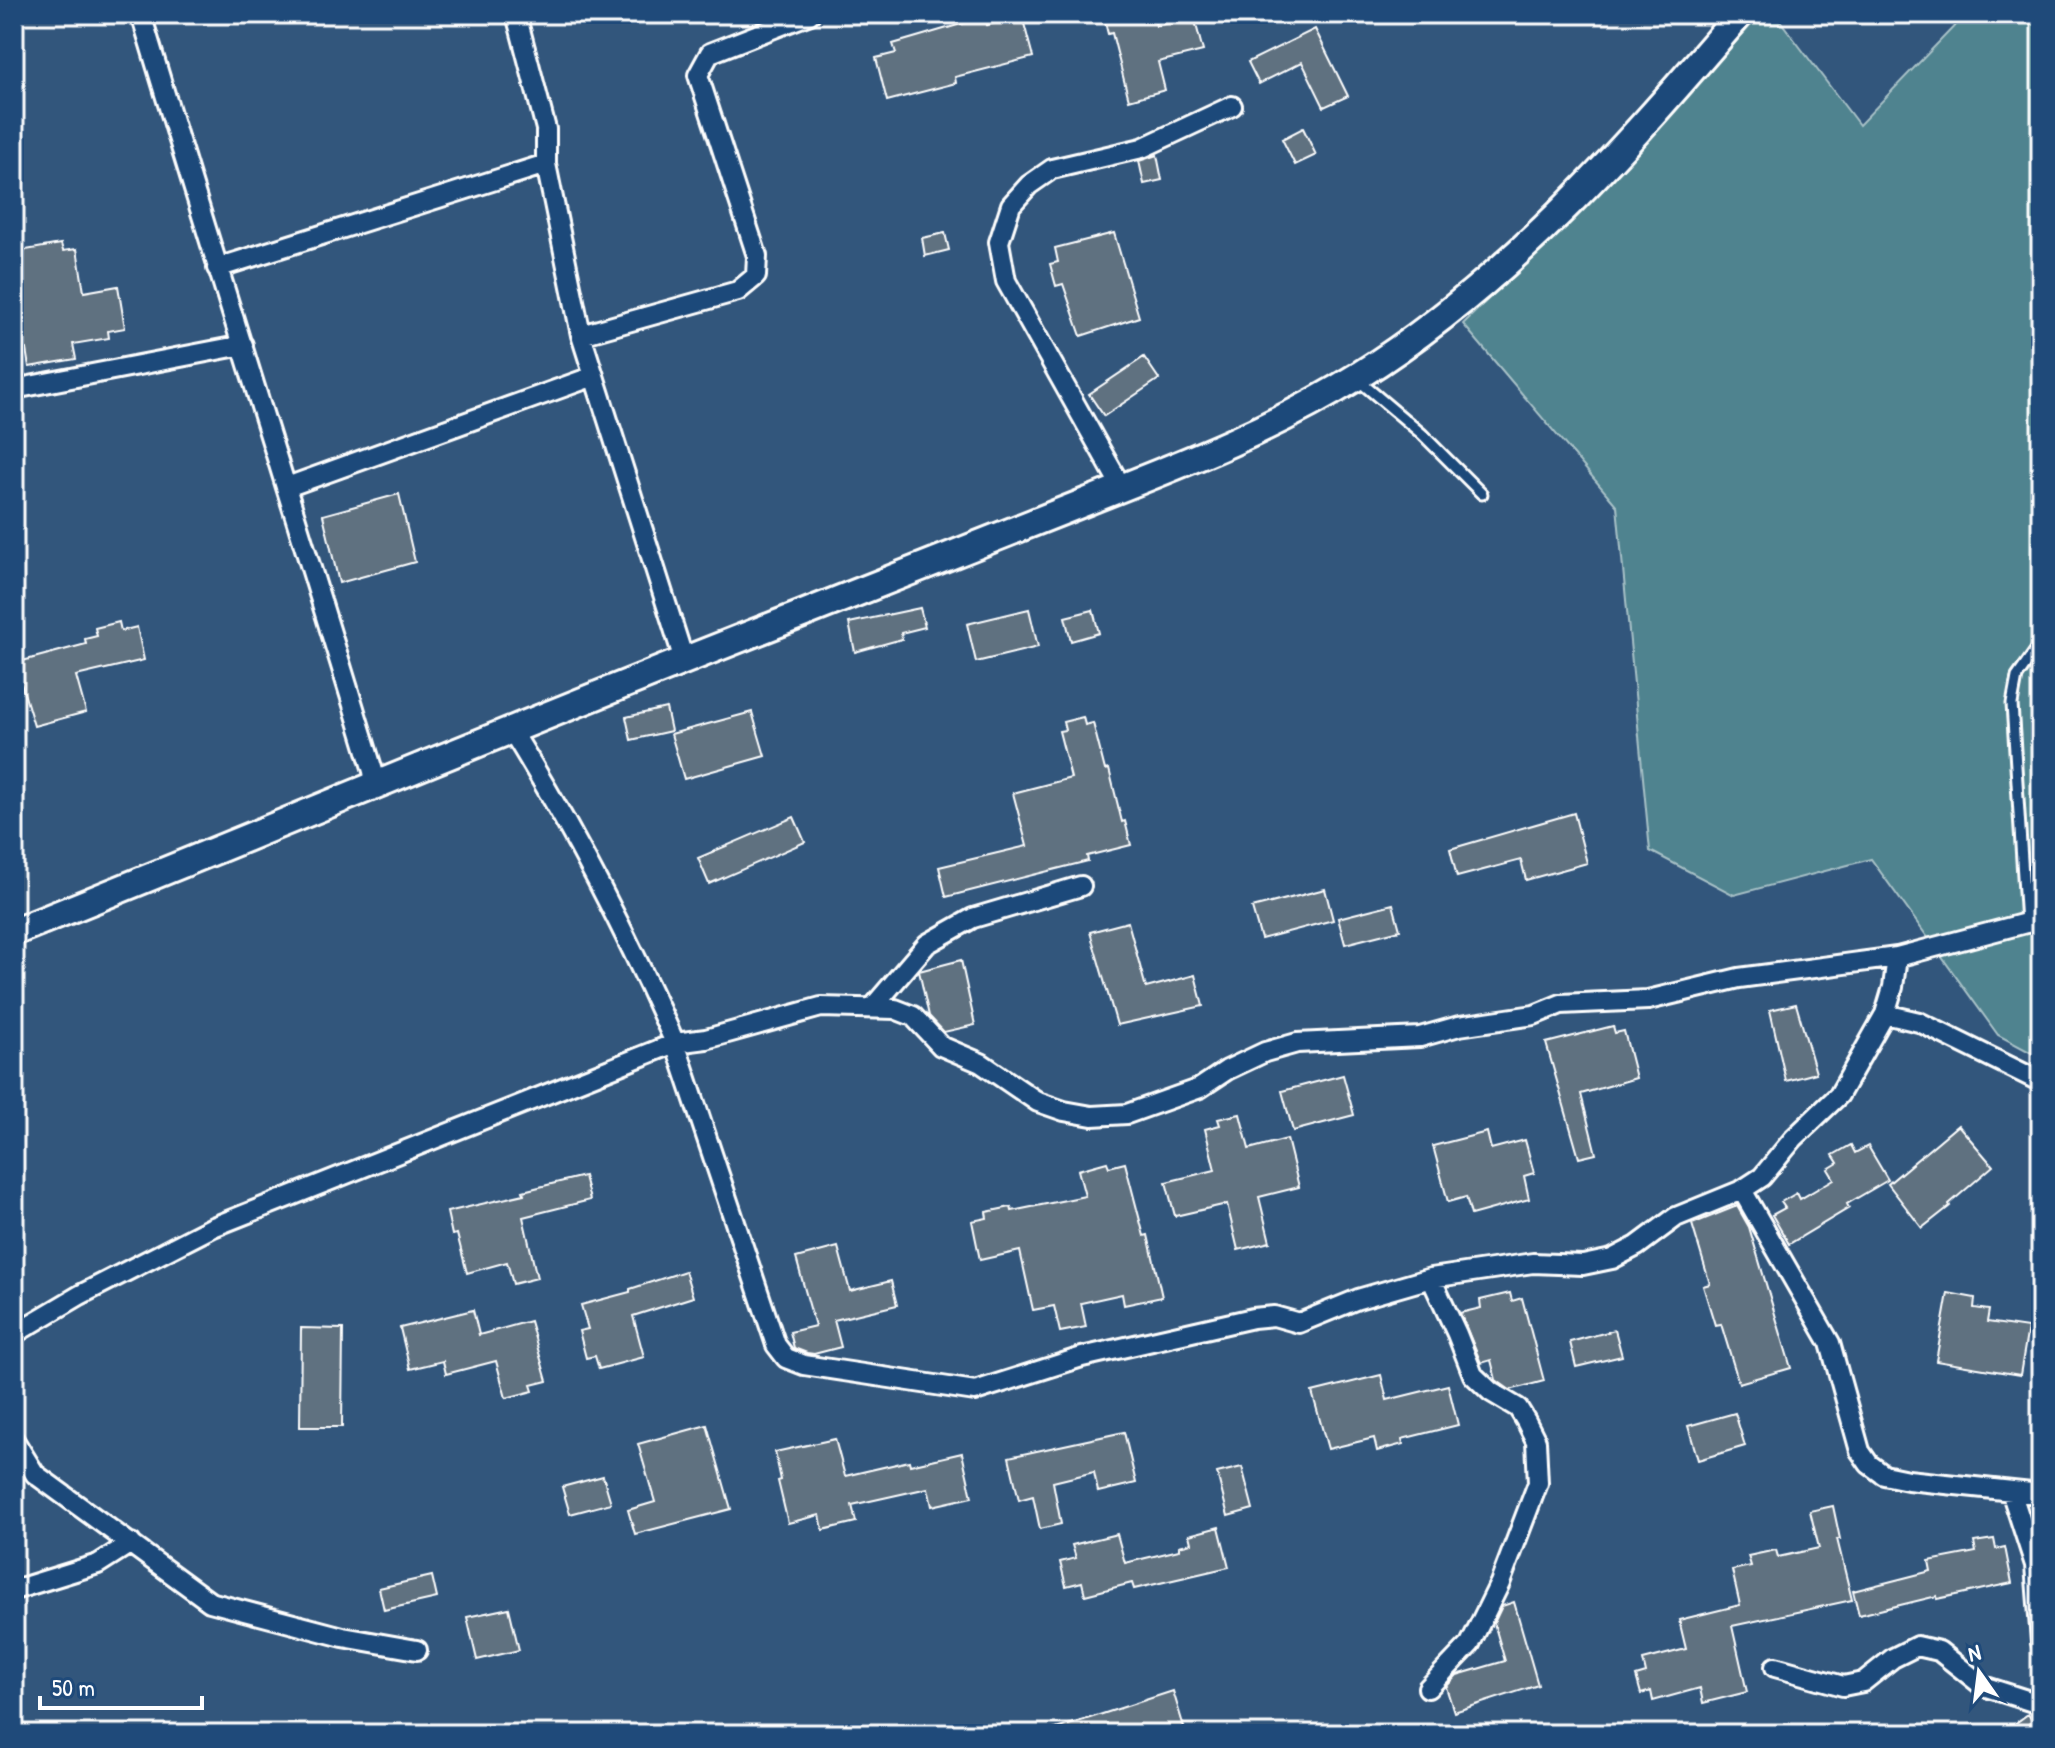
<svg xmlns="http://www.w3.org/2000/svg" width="2055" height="1748" viewBox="0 0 2055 1748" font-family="'Patrick Hand',sans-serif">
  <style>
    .grass { fill: #50838f; stroke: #a8c1c7; stroke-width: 2 }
    .building { fill: #5f7180; stroke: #fff; stroke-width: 2 }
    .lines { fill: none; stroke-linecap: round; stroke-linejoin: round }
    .service-casing { stroke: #fff; stroke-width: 15 }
    .minor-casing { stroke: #fff; stroke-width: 24 }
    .secondary-casing { stroke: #fff; stroke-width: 32 }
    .service { stroke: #1f4a7a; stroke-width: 9 }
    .minor { stroke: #1f4a7a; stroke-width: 18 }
    .secondary { stroke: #1f4a7a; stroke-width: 26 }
  </style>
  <rect width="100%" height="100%" fill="#32567c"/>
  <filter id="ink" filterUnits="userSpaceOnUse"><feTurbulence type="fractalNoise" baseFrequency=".0125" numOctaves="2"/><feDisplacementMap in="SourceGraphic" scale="16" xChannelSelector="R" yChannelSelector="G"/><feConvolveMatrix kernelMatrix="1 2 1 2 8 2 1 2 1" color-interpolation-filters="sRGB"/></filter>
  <g filter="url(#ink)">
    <path class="grass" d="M1761,14H1775L1859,125L1966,14H2041V1058L1998,1035L1871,859L1734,895L1650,851L1617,506L1463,324L1620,169Z"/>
    <path class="building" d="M1103,14H1153L1156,26L1194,17L1203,51L1158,62L1165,90L1129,100L1112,33L1108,34Z
      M1022,16L1033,57L955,77L956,83L887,101L876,58L896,53L893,44L985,17L987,25Z
      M1315,29L1348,96L1324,107L1302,62L1259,84L1248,62Z
      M1303,128L1316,155L1295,165L1282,139Z
      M1157,155L1162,180L1144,184L1139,161Z
      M945,233L949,250L925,256L922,238Z
      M1114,233L1139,317L1081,336L1063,284L1056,286L1050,264L1058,262L1055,248Z
      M61,244L63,251L77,249L84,292L118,286L125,328L108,331L109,338L73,344L76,359L29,367L26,349L14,350V252Z
      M1144,357L1159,379L1104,416L1089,394Z
      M399,494L415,562L339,583L323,515Z
      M920,608L925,627L901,633L902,639L855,652L849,623Z
      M1029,609L1038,647L976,662L967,624Z
      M1093,610L1099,633L1071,641L1065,617Z
      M119,622L121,631L137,627L144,660L76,676L86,712L34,726L15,663L86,644L85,639L97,636L95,628Z
      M666,708L671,731L631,740L626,717Z
      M752,712L765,756L684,779L671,734Z
      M1083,717L1085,725L1093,723L1105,770L1109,769L1122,822L1125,821L1131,845L1087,856L1088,861L946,897L939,867L1027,846L1013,793L1071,778L1059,731L1065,730L1063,722Z
      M1574,813L1587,863L1526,880L1521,860L1457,877L1450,849Z
      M794,817L805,842L709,884L698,858Z
      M1325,889L1333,920L1261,939L1252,908Z
      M1393,904L1400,930L1345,944L1338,918Z
      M1128,922L1146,988L1195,975L1203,1006L1117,1025L1090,932Z
      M961,960L975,1025L944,1032L929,1016L919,971Z
      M1796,1004L1816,1073L1786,1081L1770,1010Z
      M1613,1026L1615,1033L1624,1031L1636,1078L1581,1094L1596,1154L1579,1158L1546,1043Z
      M1343,1075L1354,1115L1293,1131L1282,1091Z
      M1240,1114L1249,1149L1287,1139L1299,1187L1259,1197L1270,1242L1238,1250L1227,1204L1175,1216L1166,1182L1215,1170L1205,1129L1220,1125L1218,1119Z
      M1958,1125L1993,1166L1949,1204L1950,1206L1922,1228L1888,1184Z
      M1487,1132L1491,1149L1525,1140L1534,1173L1524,1176L1529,1199L1471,1215L1466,1197L1448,1202L1433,1146Z
      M1851,1145L1855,1153L1868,1146L1888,1180L1847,1204L1849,1208L1789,1244L1772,1215L1785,1208L1781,1202L1797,1193L1800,1199L1834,1179L1828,1169L1838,1163L1833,1155Z
      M1107,1162L1109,1167L1125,1163L1144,1236L1148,1235L1162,1297L1124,1305L1122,1294L1081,1303L1086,1327L1060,1332L1054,1306L1033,1310L1020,1251L980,1260L972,1221L987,1218L986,1212L1011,1207L1012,1211L1085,1196L1078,1170Z
      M584,1176L590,1200L523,1217L537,1278L513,1284L507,1262L467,1273L457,1234L452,1235L447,1212L524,1194L523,1191Z
      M1737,1206L1749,1227L1791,1368L1739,1383L1721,1324L1715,1325L1703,1286L1710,1284L1692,1224Z
      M838,1247L850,1291L891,1281L897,1305L834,1320L841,1347L814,1354L807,1353L794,1348L790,1332L815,1326L796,1258Z
      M685,1271L693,1297L633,1316L644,1357L599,1369L595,1356L586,1358L579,1331L588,1329L581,1305L630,1292V1289Z
      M1510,1293L1512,1301L1522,1298L1544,1381L1510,1390L1496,1380L1491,1360L1481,1363L1460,1313L1481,1308L1480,1300Z
      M1948,1293L1975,1298L1974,1308L1989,1310L1987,1322L2028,1328L2020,1375L1936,1361Z
      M473,1310L479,1335L530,1321L547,1381L531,1385L533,1391L506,1398L496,1361L446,1374L443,1361L410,1369L400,1328Z
      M301,1328L343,1329L342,1427H300Z
      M1615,1330L1622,1356L1576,1367L1570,1342Z
      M1381,1375L1387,1400L1448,1385L1458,1425L1402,1439L1403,1444L1377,1451L1374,1438L1328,1449L1312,1392Z
      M1735,1413L1745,1446L1698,1460L1688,1426Z
      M707,1425L731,1509L635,1534L628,1510L655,1502L638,1444Z
      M1124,1432L1136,1483L1098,1492L1094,1472L1053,1482L1061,1524L1040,1529L1033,1496L1019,1500L1009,1457Z
      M835,1439L845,1476L909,1461L910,1465L962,1453L972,1497L932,1506L928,1488L852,1505L856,1522L823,1530L820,1515L788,1523L778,1481L781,1480L775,1452Z
      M1242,1467L1253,1509L1228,1516L1217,1473Z
      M603,1476L611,1503L570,1514L562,1487Z
      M1833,1506L1840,1539H1837L1852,1600L1732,1626L1747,1692L1703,1703L1700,1688L1653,1701L1651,1691L1641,1694L1636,1676L1646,1673L1643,1660L1686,1649L1679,1620L1740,1605L1732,1570L1751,1566L1748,1556L1776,1550L1778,1557L1819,1548L1810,1511Z
      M1219,1527L1229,1567L1134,1589L1132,1583L1085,1595L1082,1582L1066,1586L1060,1562L1076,1558L1072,1545L1117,1534L1125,1563L1179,1550V1546L1191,1543L1189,1535Z
      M1994,1539L1996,1549L2005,1547L2012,1583L1937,1599V1596L1859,1615L1853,1591L1931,1571L1929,1561L1976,1552L1974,1542Z
      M432,1576L437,1598L384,1610L379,1588Z
      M1514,1602L1538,1685L1454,1712L1446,1687L1457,1675L1505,1661L1494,1623L1502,1606Z
      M509,1608L519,1650L477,1660L467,1617Z
      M1173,1691L1186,1734H1138L1136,1729L1120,1734H1054L1053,1730Z
      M2028,1714L2041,1734H2001Z"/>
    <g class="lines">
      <g class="service-casing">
        <path id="service" d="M1358,380L1422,434L1482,494
          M2026,923L2012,704L2017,677L2041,643"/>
      </g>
      <g class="minor-casing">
        <path id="minor" d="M141,14C216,267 297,518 373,771L375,787
          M516,14L546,129V164L581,335L684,660
          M217,268L546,164
          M581,335L738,291L756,276L757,256L698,75L710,53L810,14
          M14,389L243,345
          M287,487L594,376
          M1122,488L1006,281L999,242L1011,205L1029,185L1052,169L1142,148L1232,106
          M512,731C574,831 628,936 675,1043L706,1039L821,1007L895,1009L913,1016L941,1046L981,1063L1038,1102L1064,1111L1092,1116L1127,1114L1200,1088L1227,1070L1265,1052L1297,1043L1420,1037L1459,1026L1534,1015L1561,1004L1648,1000L1739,978L1897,957L1893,987L1885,1014L1919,1022L2041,1082
          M1897,957L2026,923L2041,921
          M873,1007L927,944L973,918L1081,886
          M1742,1190L1830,1343L1860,1451L1869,1464L1884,1475L1908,1480L2041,1494
          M14,1334L80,1295L213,1227L675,1043L776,1345L786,1358L804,1365L975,1391L1082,1357L1253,1318L1274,1316L1299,1323L1358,1299L1431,1278L1533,1263L1583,1265L1612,1259L1637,1246L1676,1217L1742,1190L1762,1177L1794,1138L1839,1095L1885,1014
          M14,1440L35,1474L210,1602L343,1637L417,1650
          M2011,1491L2035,1565L2041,1642
          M14,1590L98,1564L131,1543
          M1775,1667L1843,1686L1863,1682L1893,1658L1917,1646L1939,1651L1983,1686L2036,1703L2041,1702
          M1428,1688L1470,1644L1500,1583L1538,1483L1536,1441L1526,1421L1518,1408L1491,1392L1473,1375L1457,1334L1431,1278"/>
      </g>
      <g class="secondary-casing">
        <path id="secondary" d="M14,932C276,827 537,717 800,615C896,577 992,539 1088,501C1180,465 1274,429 1358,376C1510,281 1625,148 1740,14"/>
      </g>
      <use href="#service" class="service"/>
      <use href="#minor" class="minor"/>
      <use href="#secondary" class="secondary"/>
    </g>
  </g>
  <rect width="2055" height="1748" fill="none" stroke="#1f4a7a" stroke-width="48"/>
  <rect x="24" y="24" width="2007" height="1700" fill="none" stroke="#fff" stroke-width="3" filter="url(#ink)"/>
  <g transform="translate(1979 1672) rotate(346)" stroke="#1f4a7a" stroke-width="6" paint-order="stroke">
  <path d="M0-6L14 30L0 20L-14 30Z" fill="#ffffff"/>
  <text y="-12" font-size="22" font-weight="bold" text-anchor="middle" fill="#ffffff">N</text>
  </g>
  <path d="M40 1696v12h162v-12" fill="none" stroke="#ffffff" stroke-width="4"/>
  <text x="52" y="1696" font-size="24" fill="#ffffff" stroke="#1f4a7a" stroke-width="6" paint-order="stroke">50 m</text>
</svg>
